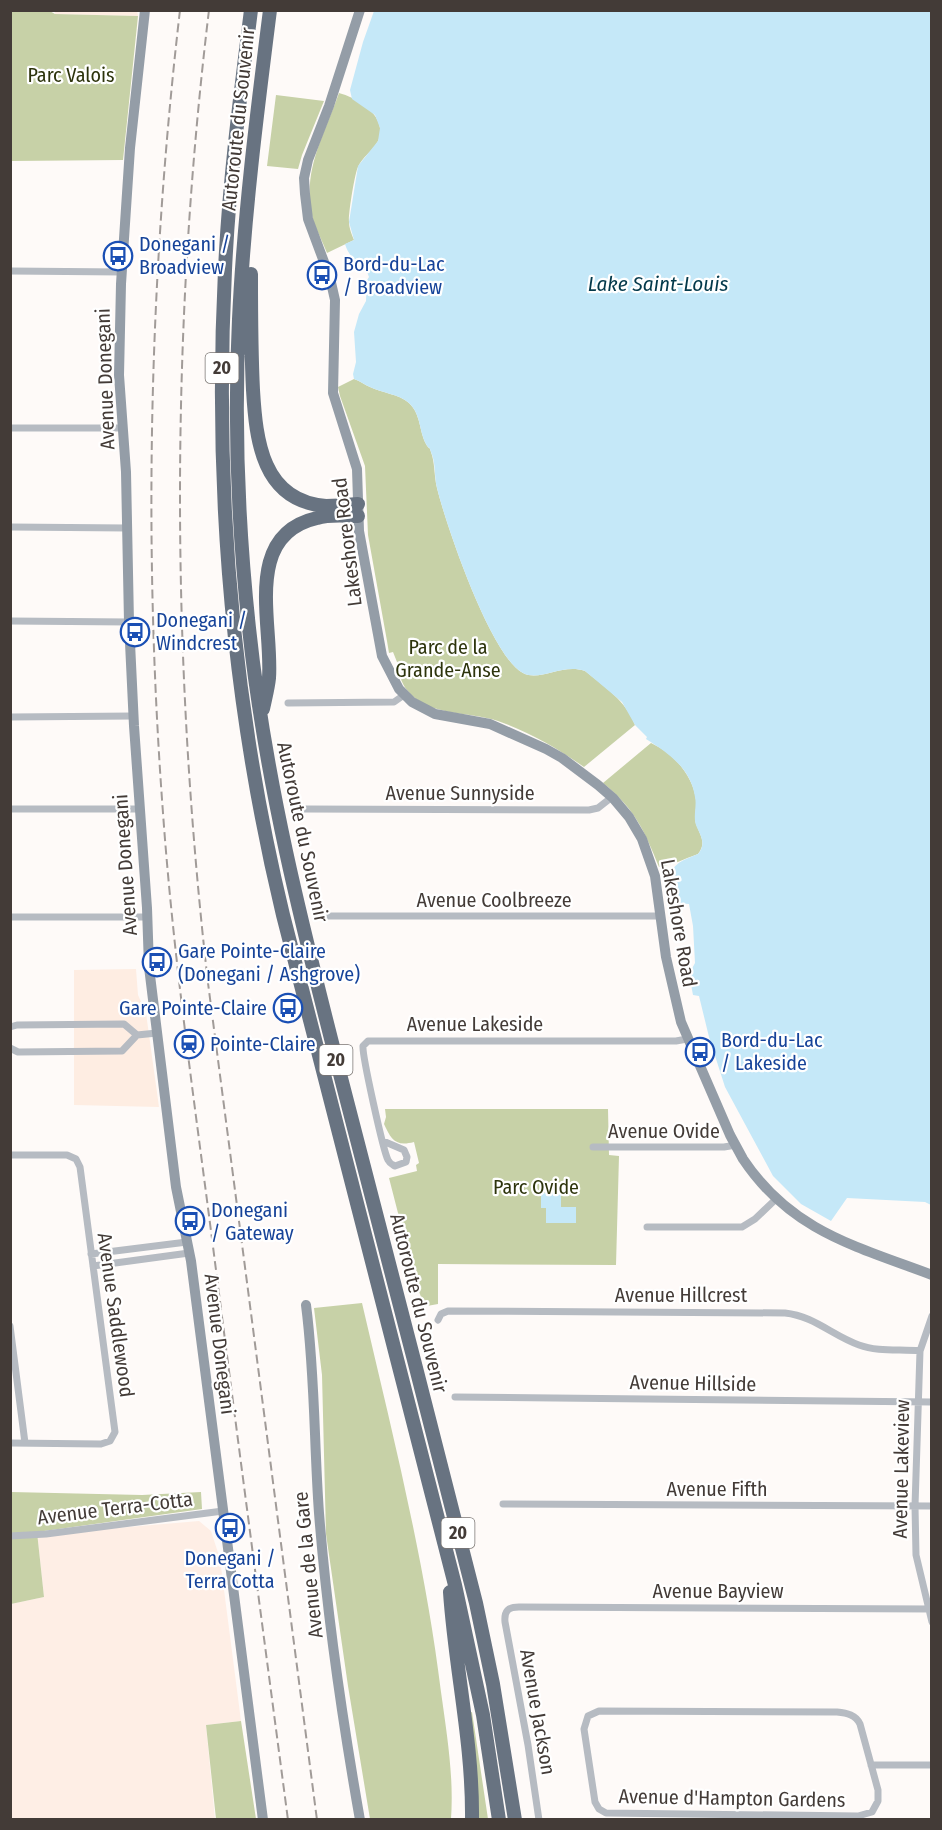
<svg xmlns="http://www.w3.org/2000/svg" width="942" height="1830" viewBox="0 0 942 1830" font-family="'Fira Sans Condensed',sans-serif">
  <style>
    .commercial { fill: #feede2 }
    .built { fill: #feeee5 }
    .green { fill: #c7d1a7 }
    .water { fill: #c5e8f8 }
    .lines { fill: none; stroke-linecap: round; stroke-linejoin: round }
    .street { stroke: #b6bbc2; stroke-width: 7 }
    .secondary { stroke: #949da7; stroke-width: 10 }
    .highway { stroke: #687381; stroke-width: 14 }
    .rail { stroke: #a19b98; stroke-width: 2; stroke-dasharray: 9 4.5; stroke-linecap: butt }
    .labels { text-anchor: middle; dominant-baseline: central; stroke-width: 4.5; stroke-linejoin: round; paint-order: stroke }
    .shield { fill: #fff; stroke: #7b7673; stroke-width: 1.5 }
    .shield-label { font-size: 18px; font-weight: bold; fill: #433b37 }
    .park-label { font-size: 20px; fill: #2d340c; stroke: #fff }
    .street-label { font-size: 20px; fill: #433b37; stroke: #fff }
    .transit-label { font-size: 20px; fill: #164399; stroke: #fff; text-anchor: start }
    .water-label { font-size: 21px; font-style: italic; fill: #03394b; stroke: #fff }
  </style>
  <rect width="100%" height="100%" fill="#fefaf8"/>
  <path class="commercial" d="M55,10H137L138,16L55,14Z
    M136,969L138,995L146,1013L159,1107L74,1105V970Z"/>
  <path class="built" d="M199,1521L211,1531L220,1559L241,1721L206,1725L215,1819L11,1820V1604L44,1597L37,1532L46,1534Z"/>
  <path class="green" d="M48,10L55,14L138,16L123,160L11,161V11Z
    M339,93C358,98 389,117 378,141C373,151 362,157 358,167C355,172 348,215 349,222C349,228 352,235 354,240L327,253C323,243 318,233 314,223C300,174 323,138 339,93Z
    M276,95L324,101L302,155L298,169L267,166Z
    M354,379C360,381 365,385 370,387C382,393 399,394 409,403C421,414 419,431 426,444C430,451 429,445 431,452C435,463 434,476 437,488C446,525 491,657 523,673C540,682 562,663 585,671C604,686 627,702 635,725L584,767C557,748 529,732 498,721C469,711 428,717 407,690C402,684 400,676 397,669L399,667L393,652L389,653L387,641L368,535L365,466L340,396L338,387Z
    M651,743C673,753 693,775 696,800C697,808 694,817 696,824C700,835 707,843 698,854C684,859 673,865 659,867C644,830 635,809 603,783Z
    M385,1109H608L609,1155L619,1156L616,1265L438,1264V1304L427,1306L421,1297L416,1283L389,1178L417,1171L416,1165L419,1163L414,1142C395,1147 391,1139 384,1124L386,1117Z
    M362,1303C392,1432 425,1561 441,1692C447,1735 454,1777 451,1819H370L348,1686L326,1534L322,1375L314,1308Z
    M11,1492L142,1495L201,1492L202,1509L37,1532L44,1597L11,1604Z
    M472,1712L488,1819H475L466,1714Z
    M241,1721L256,1819H216L206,1725Z"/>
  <path class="water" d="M374,11H931V1205L925,1202L847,1198L831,1221L801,1204L773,1176L725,1087L709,1037L699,996L693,995L689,974L695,963L693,926L689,904L675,903C671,871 664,867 698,854C707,843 700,835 696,825C693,817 697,805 695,797C691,768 668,753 646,739L647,737L635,725L622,702L585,671C562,663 540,682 523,673C491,657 446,525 437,488C434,476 436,463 431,452C429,445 430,451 426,444C419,431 421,414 409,403C399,394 382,393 370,387C365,385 360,381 354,379L353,374L356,362L354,332L359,314L366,301L367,280L369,277C365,263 350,262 345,244L354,240L349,222L358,166L378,141L380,128L375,115L352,99L350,90L363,42Z
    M541,1193H561V1207H576V1223H546V1208H541Z"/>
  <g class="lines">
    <path class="street" d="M10,271L122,272
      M10,428H123
      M10,527L127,528
      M10,621L129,622
      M288,703L394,702L404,695
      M10,717L133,716
      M10,809H140
      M304,809L589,810L598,808L612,797
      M328,916H660
      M10,917H147
      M10,1027L17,1025L124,1024L137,1035L122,1051L18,1052L10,1048
      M137,1035L157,1033
      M383,1141L404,1150L407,1157L406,1162L395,1166C391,1164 390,1164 388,1160C383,1150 362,1055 363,1046L368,1041H676L687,1039
      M593,1147H724L736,1145
      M10,1155H67L76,1159L80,1167L115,1432L110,1441L101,1444L10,1443
      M647,1227H742L755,1219L776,1199
      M91,1254L187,1242
      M93,1266L189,1253
      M932,1316L920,1351L915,1506L916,1555L932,1622
      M438,1320L441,1314L448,1311L785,1313C814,1316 833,1336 859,1345C878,1352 900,1349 920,1351
      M10,1326L25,1443
      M455,1397L932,1402
      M503,1504L932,1506
      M10,1536L46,1534L223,1511
      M599,1711L837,1712C847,1713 856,1715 860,1724L878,1790V1801L872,1812L858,1816L606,1813L599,1809L595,1802L584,1729L588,1716Z
      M871,1765H932
      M539,1820L528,1745L505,1622C504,1611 508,1607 519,1607L932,1609"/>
    <path class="secondary" d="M145,10L130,148L121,284L119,375L126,472L129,622L134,726L147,908L149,967L176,1187L191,1261L263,1820
      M360,10L329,106L308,160L304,178L305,194L308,219L330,278L335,300L333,393L357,469L359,531L382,656L399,689L412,702L435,714L490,724L546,749L562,758L598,785L613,798L629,817L642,839L655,876L666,957L681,1022L730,1135L743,1159C791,1231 855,1246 932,1275
      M306,1305C315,1374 314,1444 319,1513C327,1615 342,1718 360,1820"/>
    <path class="highway" d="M251,10C240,97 229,183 225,270C214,487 232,703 283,915L455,1585L483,1715L499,1820
      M270,10C257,113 244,215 239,319C234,421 238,526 249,628C265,780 302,926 340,1074C385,1251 432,1426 476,1603L493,1684L515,1820
      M251,274C251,313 251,351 253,390C256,440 262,501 326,506C336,506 348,505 358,504
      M263,709C265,699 268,688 269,678C273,624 242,535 317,518C330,514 344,516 358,516
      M450,1592C455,1668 473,1743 472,1820"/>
    <path class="rail" d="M180,10C149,277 143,546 163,813C173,953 193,1092 211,1231C236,1427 262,1623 288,1820
      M209,10C170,333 171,660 208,983L317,1820"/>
  </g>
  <defs>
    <g id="bus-ring" transform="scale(1.5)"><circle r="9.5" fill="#fff" stroke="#1a4fb4" stroke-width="1.5"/><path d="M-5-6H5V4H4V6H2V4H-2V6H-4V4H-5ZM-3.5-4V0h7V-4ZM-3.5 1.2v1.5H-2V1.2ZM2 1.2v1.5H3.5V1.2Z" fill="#1a4fb4"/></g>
    <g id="station-ring" transform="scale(1.5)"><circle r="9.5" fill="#fff" stroke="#1a4fb4" stroke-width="1.5"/><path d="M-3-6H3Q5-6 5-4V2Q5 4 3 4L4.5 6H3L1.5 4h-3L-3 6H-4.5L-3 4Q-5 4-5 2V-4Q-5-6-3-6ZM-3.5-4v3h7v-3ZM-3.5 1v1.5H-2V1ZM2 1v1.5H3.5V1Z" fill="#1a4fb4"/></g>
  </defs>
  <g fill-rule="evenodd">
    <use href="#bus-ring" x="118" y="256"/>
    <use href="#bus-ring" x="322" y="275"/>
    <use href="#bus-ring" x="135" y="632"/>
    <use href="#bus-ring" x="157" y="962"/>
    <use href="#bus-ring" x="288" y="1008"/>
    <use href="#station-ring" x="189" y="1044"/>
    <use href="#bus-ring" x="700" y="1052"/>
    <use href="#bus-ring" x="190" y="1221"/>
    <use href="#bus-ring" x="230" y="1528"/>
  </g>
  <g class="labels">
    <g class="shield">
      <rect x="205.5" y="353" width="33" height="30" rx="4.5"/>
      <rect x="319.5" y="1045" width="33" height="30" rx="4.5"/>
      <rect x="441.5" y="1518" width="33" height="30" rx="4.5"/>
    </g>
    <g class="shield-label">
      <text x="222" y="368">20</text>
      <text x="336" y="1060">20</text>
      <text x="458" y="1533">20</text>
    </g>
    <g class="park-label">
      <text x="71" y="75">Parc Valois</text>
      <text x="448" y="647">Parc de la<tspan x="448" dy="23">Grande-Anse</tspan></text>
      <text x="536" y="1187">Parc Ovide</text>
    </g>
    <g class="street-label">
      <text transform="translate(238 119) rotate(-84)">Autoroute du Souvenir</text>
      <text transform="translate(105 379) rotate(-92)">Avenue Donegani</text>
      <text transform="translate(347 542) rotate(-97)">Lakeshore Road</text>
      <text x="460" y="793">Avenue Sunnyside</text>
      <text transform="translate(303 832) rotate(78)">Autoroute du Souvenir</text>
      <text transform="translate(125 865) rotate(-94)">Avenue Donegani</text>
      <text x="494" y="900">Avenue Coolbreeze</text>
      <text transform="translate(679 923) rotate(80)">Lakeshore Road</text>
      <text x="475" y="1024">Avenue Lakeside</text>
      <text x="664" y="1131">Avenue Ovide</text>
      <text x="681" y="1295">Avenue Hillcrest</text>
      <text transform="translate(419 1303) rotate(76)">Autoroute du Souvenir</text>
      <text transform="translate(116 1315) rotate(82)">Avenue Saddlewood</text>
      <text transform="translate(220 1344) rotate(83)">Avenue Donegani</text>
      <text transform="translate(693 1383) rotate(1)">Avenue Hillside</text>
      <text transform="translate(901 1469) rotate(-89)">Avenue Lakeview</text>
      <text x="717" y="1489">Avenue Fifth</text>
      <text transform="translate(115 1508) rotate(-7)">Avenue Terra-Cotta</text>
      <text transform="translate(308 1565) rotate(-96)">Avenue de la Gare</text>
      <text x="718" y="1591">Avenue Bayview</text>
      <text transform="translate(538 1712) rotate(80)">Avenue Jackson</text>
      <text transform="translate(732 1798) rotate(1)">Avenue d'Hampton Gardens</text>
    </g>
    <g class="transit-label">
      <text x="139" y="244">Donegani /<tspan x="139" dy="23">Broadview</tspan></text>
      <text x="343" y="264">Bord-du-Lac<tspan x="343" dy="23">/ Broadview</tspan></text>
      <text x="156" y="620">Donegani /<tspan x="156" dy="23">Windcrest</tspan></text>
      <text x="178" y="951">Gare Pointe-Claire<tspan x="178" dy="23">(Donegani / Ashgrove)</tspan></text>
      <text x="267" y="1008" text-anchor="end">Gare Pointe-Claire</text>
      <text x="721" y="1040">Bord-du-Lac<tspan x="721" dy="23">/ Lakeside</tspan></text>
      <text x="210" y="1044">Pointe-Claire</text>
      <text x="211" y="1210">Donegani<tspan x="211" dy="23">/ Gateway</tspan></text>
      <text x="230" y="1558" text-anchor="middle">Donegani /<tspan x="230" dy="23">Terra Cotta</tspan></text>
    </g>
    <g class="water-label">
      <text x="658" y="284">Lake Saint-Louis</text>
    </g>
  </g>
  <rect width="942" height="1830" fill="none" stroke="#433b37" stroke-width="24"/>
</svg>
